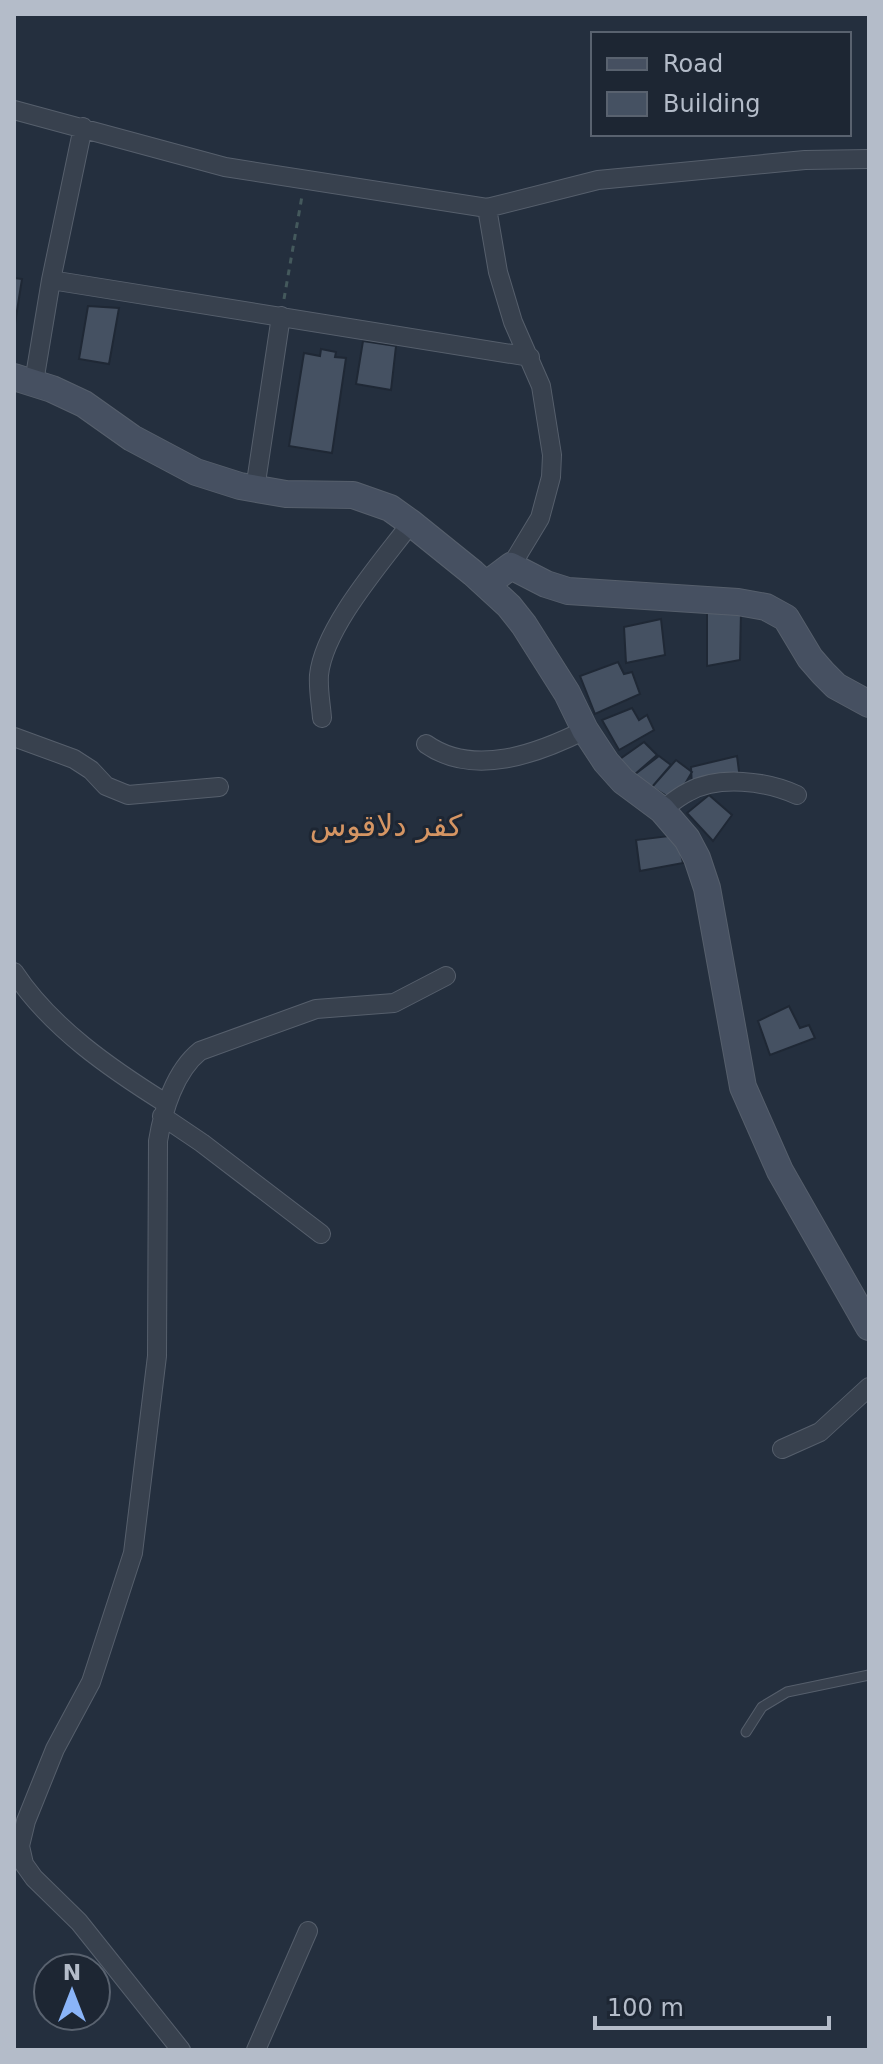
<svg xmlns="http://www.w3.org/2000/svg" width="883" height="2064" viewBox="0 0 883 2064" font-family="'DejaVu Sans',Vazirmatn,sans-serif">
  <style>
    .building { fill: #455162; stroke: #1f2835; stroke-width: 2 }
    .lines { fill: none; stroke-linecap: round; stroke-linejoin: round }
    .lane-casing { stroke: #565f6c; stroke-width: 11 }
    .street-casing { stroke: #565f6c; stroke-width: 20 }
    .secondary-casing { stroke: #565f6c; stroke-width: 28 }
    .path { stroke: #44595c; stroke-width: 3; stroke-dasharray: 6 6; stroke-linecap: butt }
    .lane { stroke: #38414e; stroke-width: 9 }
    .street { stroke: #38414e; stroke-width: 18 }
    .secondary { stroke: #465061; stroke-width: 26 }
    .labels { text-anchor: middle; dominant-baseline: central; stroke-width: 6; stroke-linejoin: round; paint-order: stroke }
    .quarter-label { font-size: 30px; fill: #d59563; stroke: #1d2633 }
  </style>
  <rect width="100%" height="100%" fill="#242f3e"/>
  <path class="building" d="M14,278L22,279L14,330Z
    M88,306L119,308L109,364L79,359Z
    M363,341L396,346L391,390L356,384Z
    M321,349L336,352L335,357L346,358L332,453L289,446L304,353L320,356Z
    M707,607L741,611L740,660L707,666Z
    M661,619L665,655L626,663L624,627Z
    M618,662L624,674L632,672L640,694L595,714L580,676Z
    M632,708L639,720L647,715L654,730L619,750L602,720Z
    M644,742L657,755L634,775L620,759Z
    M659,756L671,765L652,787L634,775Z
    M737,756L740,779L692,787L691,767Z
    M676,760L692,772L675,801L652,787Z
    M709,795L732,815L713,841L687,813Z
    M677,835L683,863L640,871L636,840Z
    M789,1006L800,1028L809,1025L815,1038L770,1055L758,1021Z"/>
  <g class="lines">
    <g class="lane-casing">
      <path id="lane" d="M746,1732L762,1707L787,1692L869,1675"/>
    </g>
    <g class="street-casing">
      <path id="street" d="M14,110L225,167L487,208L598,180L805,160L869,159
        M487,208L498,272L513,322L541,386L552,455L551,477L540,518L511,566
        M51,280L530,357
        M34,382L51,280L83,127
        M255,489L281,316
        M322,718C321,704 318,690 319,675C324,627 382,562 411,523
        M14,737L74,759L91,770L106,786L128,795L219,787
        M426,744C474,778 539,753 585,730
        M662,810C670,804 678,797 688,792C719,775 766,781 797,795
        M14,972C51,1028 111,1069 167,1104
        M162,1116L202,1143L321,1234
        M782,1449L820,1432L869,1387
        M181,2050L79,1922L34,1878L24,1864L20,1846L26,1821L55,1749L91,1682L133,1553L157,1356L158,1141C163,1110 175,1071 200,1051L316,1009L394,1003L446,976
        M256,2050L308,1931"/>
    </g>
    <g class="secondary-casing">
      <path id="secondary" d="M14,377L52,389L84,404L132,438L196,472L240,486L286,494L353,495L390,508L411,523L473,573L509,606L524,625L567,693L585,730L606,762L623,781L662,810L687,839L697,858L707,888L743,1087L780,1171L869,1327
        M487,584L511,566L546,584L568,591L738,602L766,607L786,618L810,658L823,673L836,686L869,704"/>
    </g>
    <path class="path" d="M284,299L302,196"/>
    <use href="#lane" class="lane"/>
    <use href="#street" class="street"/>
    <use href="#secondary" class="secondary"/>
  </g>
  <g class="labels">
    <g class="quarter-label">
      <text x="386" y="825">كفر دلاقوس</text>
    </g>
  </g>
  <rect width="883" height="2064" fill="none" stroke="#b4bcc9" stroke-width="32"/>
  <rect x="591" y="32" width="260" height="104" fill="#1d2633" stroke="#59626f" stroke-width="2"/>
  <rect x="607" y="58" width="40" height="12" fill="#465061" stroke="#59626f" stroke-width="2"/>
  <text x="663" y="72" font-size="24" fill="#b4bcc9">Road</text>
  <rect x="607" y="92" width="40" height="24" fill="#455162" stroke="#59626f" stroke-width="2"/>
  <text x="663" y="112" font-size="24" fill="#b4bcc9">Building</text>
  <g transform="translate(72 1992)"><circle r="38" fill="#1d2633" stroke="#59626f" stroke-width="2"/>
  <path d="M0-6L14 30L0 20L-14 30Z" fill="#8ab4f8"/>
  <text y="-12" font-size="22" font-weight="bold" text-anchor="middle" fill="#b4bcc9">N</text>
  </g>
  <path d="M595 2016v12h234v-12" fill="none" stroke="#b4bcc9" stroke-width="4"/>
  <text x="607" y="2016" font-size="24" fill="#b4bcc9" stroke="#1d2633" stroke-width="6" paint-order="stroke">100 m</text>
</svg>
